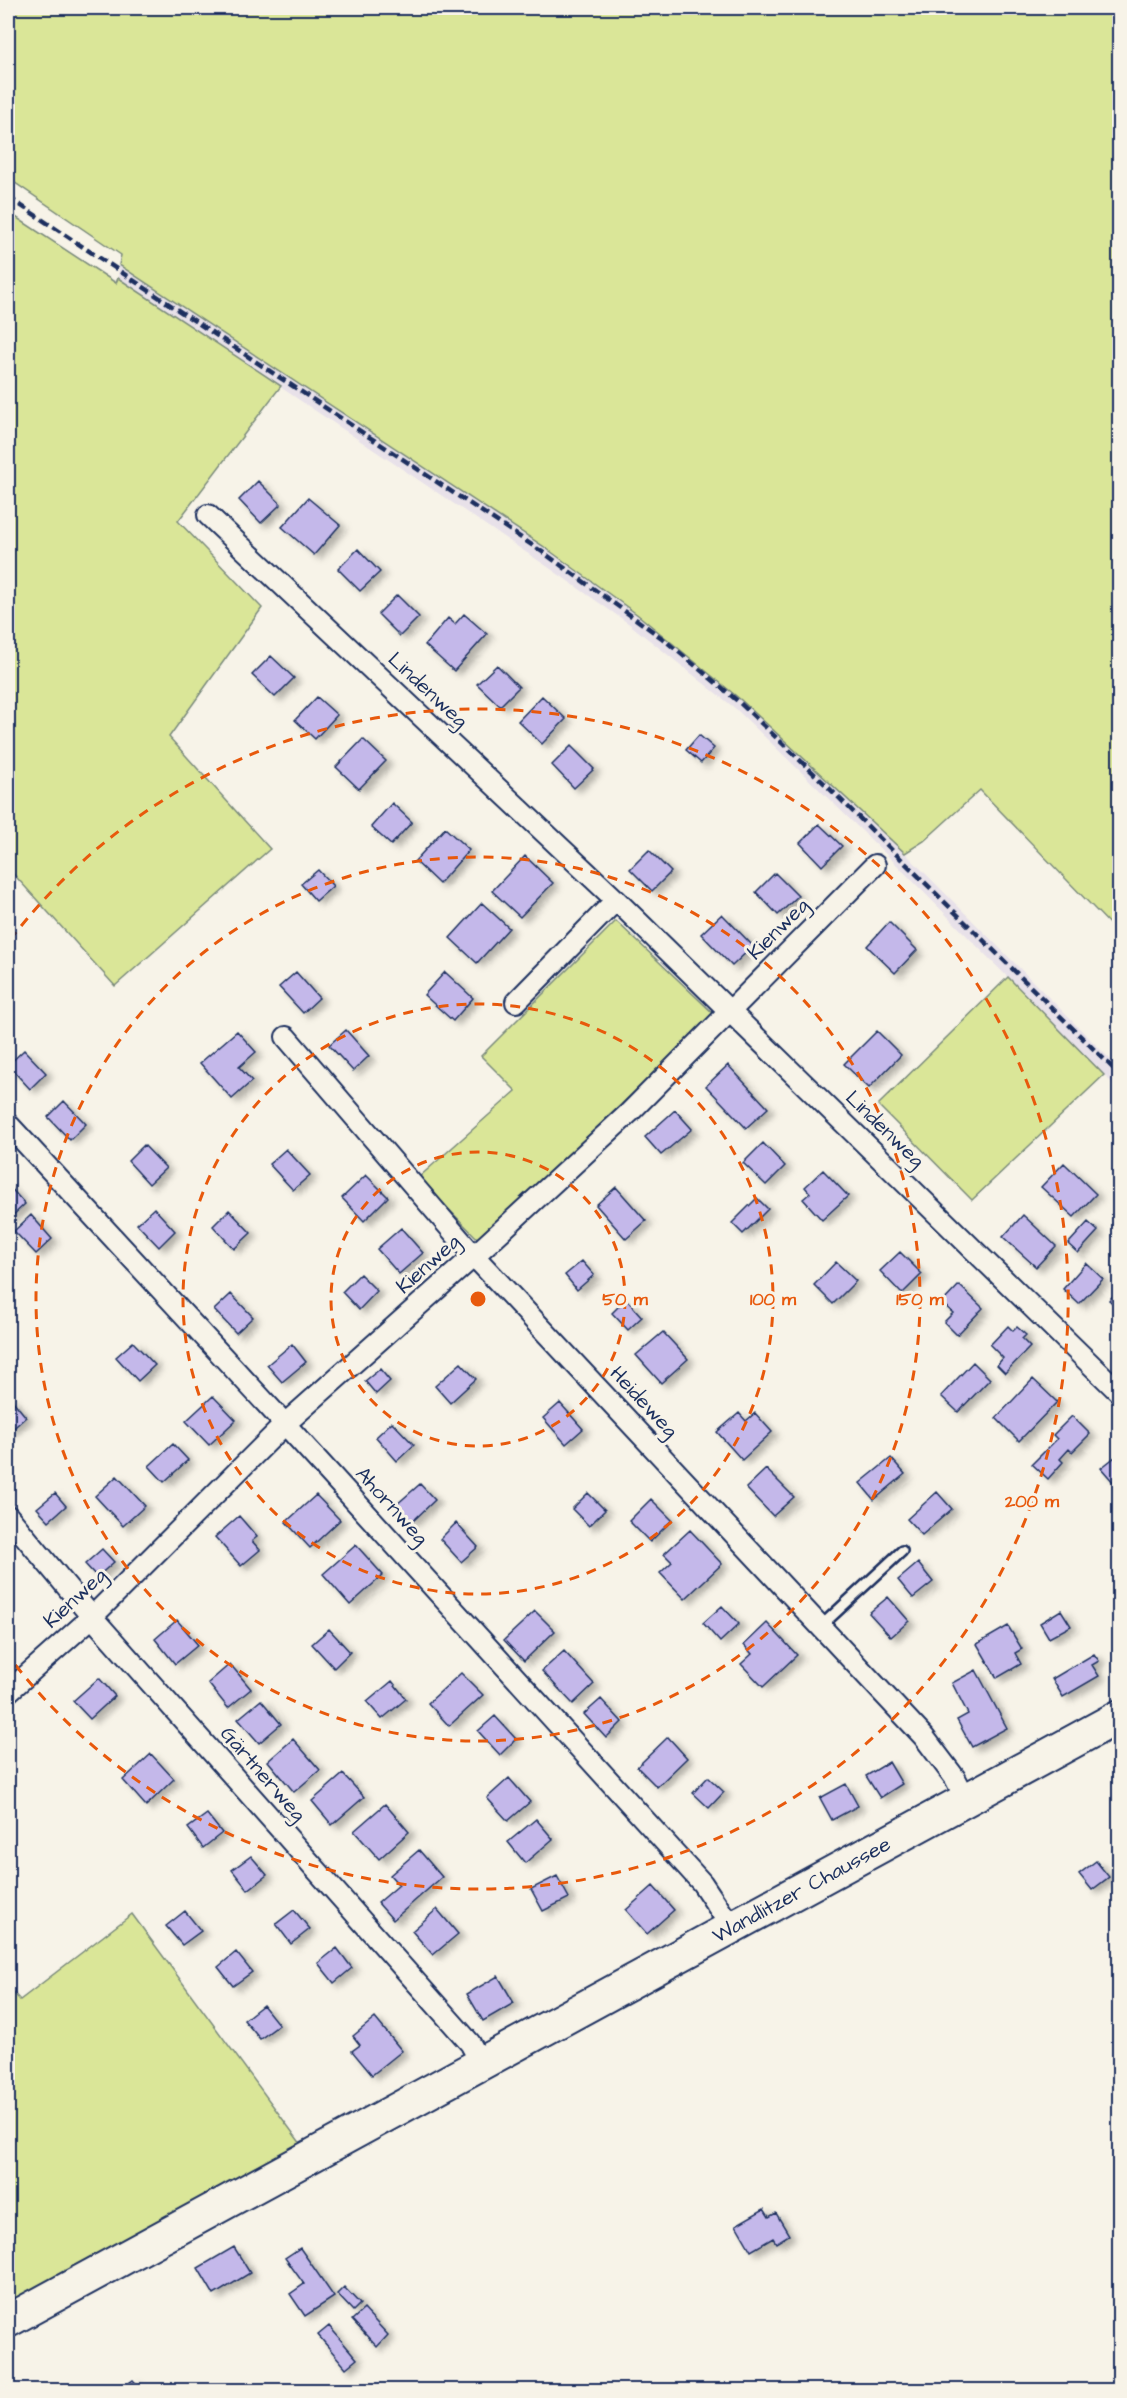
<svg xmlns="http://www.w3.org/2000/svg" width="1127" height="2398" viewBox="0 0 1127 2398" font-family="'Architects Daughter',sans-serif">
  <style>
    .built { fill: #e8e1e9 }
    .green { fill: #dae698; stroke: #7a8a7b; stroke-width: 1.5 }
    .building { fill: #c4b8ea; stroke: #1b2f5e; stroke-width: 1.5; filter: url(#shadow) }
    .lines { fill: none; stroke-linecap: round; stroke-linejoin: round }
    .lane-casing { stroke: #1b2f5e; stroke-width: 14 }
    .street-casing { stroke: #1b2f5e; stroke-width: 24 }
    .primary-casing { stroke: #1b2f5e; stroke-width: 36 }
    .lane { stroke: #f7f3e8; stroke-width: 9 }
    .street { stroke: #f7f3e8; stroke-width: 20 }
    .primary { stroke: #f7f3e8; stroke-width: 32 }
    .rail { stroke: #1b2f5e; stroke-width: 4.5; stroke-dasharray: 9 4.5; stroke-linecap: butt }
    .ring { fill: none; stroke: #e8590c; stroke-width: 3; stroke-dasharray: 10 8 }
    .labels { text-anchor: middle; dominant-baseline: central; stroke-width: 6; stroke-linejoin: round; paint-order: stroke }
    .street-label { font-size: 21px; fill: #1b2f5e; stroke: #f7f3e8 }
    .centre { fill: #e8590c; stroke: #f7f3e8; stroke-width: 3 }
    .ring-label { font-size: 18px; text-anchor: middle; font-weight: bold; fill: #e8590c; stroke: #f7f3e8; stroke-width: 6; stroke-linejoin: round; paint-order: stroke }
  </style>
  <defs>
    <filter id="shadow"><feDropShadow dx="6" dy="4" stdDeviation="3" flood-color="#0004"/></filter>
  </defs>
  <rect width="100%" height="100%" fill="#f7f3e8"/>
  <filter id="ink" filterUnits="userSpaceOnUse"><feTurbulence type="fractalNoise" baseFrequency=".0167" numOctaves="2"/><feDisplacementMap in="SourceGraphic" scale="12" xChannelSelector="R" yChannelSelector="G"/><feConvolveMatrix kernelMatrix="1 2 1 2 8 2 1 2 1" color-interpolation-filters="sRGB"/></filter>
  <g filter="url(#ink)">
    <path class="built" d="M119,265L543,546L638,615L741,700L905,853L1119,1068V1090L893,861L736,709L628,623L548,567L118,278Z"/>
    <path class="green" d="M8,8H1119V934L980,790L924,841L905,853L741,700L638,615L543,546L119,265L121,255L8,178Z
      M8,212L116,283L118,278L281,386L178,521L262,608L169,737L270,849L115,986L8,868Z
      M616,921L715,1015L479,1240L418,1178L516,1091L481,1056Z
      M1008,977L1104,1075L972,1200L878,1105Z
      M132,1914L304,2148L8,2308V1987L20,2000Z"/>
    <path class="building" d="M258,481L281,504L261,523L239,500Z
      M308,498L340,525L314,555L282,527Z
      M358,549L380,572L360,591L338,569Z
      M397,595L419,617L400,636L378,614Z
      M464,614L487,634L454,671L425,645L448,618L455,624Z
      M271,656L294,678L275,697L252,675Z
      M497,665L519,687L500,706L477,684Z
      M542,696L566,719L542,744L518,721Z
      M317,697L337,715L315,739L295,720Z
      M699,735L714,748L701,763L686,750Z
      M363,739L386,761L359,789L336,767Z
      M571,746L594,769L574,788L552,765Z
      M392,803L412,822L391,845L371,827Z
      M819,824L842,846L822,866L800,843Z
      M445,828L469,850L439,884L415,861Z
      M649,850L671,872L652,891L630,869Z
      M525,856L553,883L520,917L492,891Z
      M318,870L333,886L316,901L301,884Z
      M775,873L798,896L778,915L756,892Z
      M482,903L509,928L477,963L450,938Z
      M722,914L753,946L732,966L701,934Z
      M889,922L917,950L895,973L867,946Z
      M296,972L319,998L303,1013L279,987Z
      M445,972L473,998L453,1021L424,995Z
      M346,1030L369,1056L353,1071L329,1045Z
      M237,1031L256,1052L239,1067L252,1081L232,1099L200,1063Z
      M877,1031L901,1055L869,1088L844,1064Z
      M24,1050L46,1073L30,1089L8,1065Z
      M728,1065L768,1108L746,1128L706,1086Z
      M64,1101L86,1124L70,1140L48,1117Z
      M675,1110L692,1129L661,1155L645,1137Z
      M763,1143L785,1166L766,1185L743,1163Z
      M144,1145L166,1168L149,1184L128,1161Z
      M286,1149L310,1175L293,1190L269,1164Z
      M1064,1163L1096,1194L1074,1217L1041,1187Z
      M823,1170L848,1196L822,1220L803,1199L810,1193L805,1187Z
      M366,1175L388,1197L364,1221L342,1198Z
      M8,1185L25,1204L9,1219L8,1218Z
      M616,1187L646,1221L626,1239L596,1205Z
      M757,1198L768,1209L743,1234L732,1223Z
      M154,1208L175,1231L159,1247L137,1224Z
      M229,1210L251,1233L234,1249L213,1226Z
      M31,1215L52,1239L36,1254L14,1231Z
      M1023,1215L1056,1246L1036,1267L1003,1237Z
      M1088,1222L1098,1231L1078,1253L1068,1244Z
      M401,1228L423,1253L399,1274L377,1249Z
      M900,1252L922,1274L902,1294L880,1271Z
      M582,1261L594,1275L577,1290L565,1275Z
      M836,1262L856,1281L833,1304L814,1285Z
      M1086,1263L1103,1279L1079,1304L1063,1289Z
      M360,1274L377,1291L359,1310L342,1292Z
      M959,1285L983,1308L957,1335L944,1322L953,1313L942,1303Z
      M1120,1289V1310L1109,1300Z
      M231,1294L253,1317L236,1333L214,1310Z
      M626,1299L642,1317L628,1330L612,1313Z
      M1008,1326L1013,1331L1017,1327L1026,1335L1022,1339L1030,1347L1005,1373L997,1365L1003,1358L990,1345Z
      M663,1332L688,1359L661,1383L636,1355Z
      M133,1342L155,1365L138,1381L116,1357Z
      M292,1344L306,1362L282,1382L267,1365Z
      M973,1362L990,1379L958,1412L941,1396Z
      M461,1363L476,1379L450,1403L435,1386Z
      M380,1369L390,1381L376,1394L365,1381Z
      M1033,1379L1057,1402L1019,1441L996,1418Z
      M8,1395L26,1417L8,1433Z
      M213,1396L236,1420L209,1445L186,1421Z
      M560,1403L583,1429L566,1444L543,1418Z
      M739,1413L746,1421L755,1413L772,1432L742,1460L717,1432Z
      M1072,1416L1090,1434L1072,1452L1069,1449L1060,1459L1063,1462L1048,1479L1032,1464L1057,1439L1053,1435Z
      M392,1422L414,1445L397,1461L376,1437Z
      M173,1444L188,1460L164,1482L149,1466Z
      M1120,1453V1478L1114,1483L1101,1468Z
      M891,1458L905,1474L874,1500L860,1483Z
      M766,1469L794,1497L773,1516L746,1488Z
      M117,1476L145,1506L123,1526L95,1496Z
      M420,1484L435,1500L412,1522L396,1505Z
      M937,1492L952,1509L922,1535L907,1519Z
      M55,1493L66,1506L49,1521L37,1508Z
      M588,1493L605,1510L589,1526L572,1509Z
      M316,1495L340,1520L310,1548L286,1522Z
      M651,1499L672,1520L650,1542L629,1521Z
      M239,1516L257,1537L252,1541L260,1550L241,1566L215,1537Z
      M456,1523L478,1547L461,1562L440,1539Z
      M690,1530L722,1564L685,1599L660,1573L672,1562L664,1554Z
      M356,1545L383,1575L350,1605L323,1574Z
      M102,1549L114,1562L97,1577L85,1564Z
      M918,1563L933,1582L913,1598L898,1580Z
      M888,1597L909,1621L891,1637L869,1613Z
      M722,1606L739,1624L720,1642L703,1623Z
      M1061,1610L1071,1626L1049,1638L1040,1623Z
      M535,1611L555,1631L524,1661L504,1640Z
      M177,1620L198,1645L175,1664L155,1639Z
      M767,1623L797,1655L763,1687L741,1664L752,1654L744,1645Z
      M1008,1626L1022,1649L1015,1653L1021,1664L997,1678L977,1644Z
      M329,1629L350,1652L334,1668L312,1644Z
      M564,1651L594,1684L573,1704L542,1671Z
      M1094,1654L1099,1661L1092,1665L1099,1676L1063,1697L1052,1679Z
      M230,1664L251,1689L228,1708L208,1683Z
      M976,1670L1007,1728L972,1747L957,1720L968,1714L952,1683Z
      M461,1673L483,1695L449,1726L428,1703Z
      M99,1678L115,1696L90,1719L73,1701Z
      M392,1681L406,1699L382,1719L367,1702Z
      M601,1699L622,1722L606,1738L584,1714Z
      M261,1700L281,1724L259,1743L238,1719Z
      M495,1716L516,1739L500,1755L478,1731Z
      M668,1737L687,1758L657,1787L637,1767Z
      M293,1739L320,1770L294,1792L268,1761Z
      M151,1754L174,1779L146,1806L123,1780Z
      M889,1762L902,1784L880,1798L866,1776Z
      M343,1774L364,1797L332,1825L312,1801Z
      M708,1777L724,1792L709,1808L693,1793Z
      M509,1778L530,1802L508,1821L487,1798Z
      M846,1784L858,1806L832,1820L820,1798Z
      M385,1804L409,1832L379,1859L354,1831Z
      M207,1814L222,1833L203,1848L188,1828Z
      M536,1819L553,1839L525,1863L508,1842Z
      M419,1850L442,1877L393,1920L378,1903L399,1885L390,1875Z
      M251,1856L267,1875L248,1890L232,1870Z
      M1096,1861L1109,1877L1092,1890L1079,1874Z
      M557,1876L569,1898L543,1911L531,1889Z
      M653,1886L674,1910L647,1934L626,1910Z
      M437,1909L458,1934L433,1955L412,1931Z
      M294,1910L310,1929L291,1944L276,1924Z
      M185,1911L201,1931L182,1945L166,1926Z
      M337,1948L352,1968L334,1983L318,1963Z
      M236,1952L252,1972L233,1986L218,1967Z
      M498,1976L514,2003L483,2021L467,1994Z
      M263,2005L279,2025L260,2039L244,2020Z
      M375,2018L402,2051L372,2075L352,2051L360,2045L353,2036Z
      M764,2209L769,2217L776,2213L789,2235L776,2243L773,2238L751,2251L736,2225Z
      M234,2247L250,2273L214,2295L198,2268Z
      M300,2248L334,2297L305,2316L290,2294L304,2284L285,2258Z
      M344,2287L360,2304L353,2311L337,2294Z
      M364,2309L388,2335L377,2347L352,2320Z
      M329,2326L357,2359L346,2368L318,2335Z
      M133,2380L142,2390H119Z"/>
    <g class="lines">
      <g class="lane-casing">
        <path id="lane" d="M821,1626L902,1551"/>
      </g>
      <g class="street-casing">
        <path id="street" d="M208,515L616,900L1120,1393
          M516,1002L616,900
          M286,1037L474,1256L924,1737L955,1778L966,1799
          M8,1124L285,1424L702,1883L732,1928
          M8,1516L92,1617L470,2043L481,2063
          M8,1692L92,1617L285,1424L474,1256L629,1113L875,865"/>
      </g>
      <g class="primary-casing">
        <g id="primary">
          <path id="s1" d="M8,2321L1120,1716"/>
        </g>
      </g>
      <use href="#lane" class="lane"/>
      <use href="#street" class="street"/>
      <use href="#primary" class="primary"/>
      <path class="rail" d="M8,197L544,553L662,638L739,702L826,785L1120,1075"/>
    </g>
  </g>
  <g class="ring">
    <circle cx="478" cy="1299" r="147"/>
    <circle cx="478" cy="1299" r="295"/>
    <circle cx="478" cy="1299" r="442"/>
    <path d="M10 940A590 590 0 1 1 10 1658"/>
  </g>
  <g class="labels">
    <g class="street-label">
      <text transform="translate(428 690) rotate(43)">Lindenweg</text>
      <text transform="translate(778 929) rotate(-45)">Kienweg</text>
      <text transform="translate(885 1129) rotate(44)">Lindenweg</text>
      <text transform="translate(428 1264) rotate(-42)">Kienweg</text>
      <text transform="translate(644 1402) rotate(47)">Heideweg</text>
      <text transform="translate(392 1506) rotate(48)">Ahornweg</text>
      <text transform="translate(75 1598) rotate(-43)">Kienweg</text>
      <text transform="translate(263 1774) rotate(49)">Gärtnerweg</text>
      <text stroke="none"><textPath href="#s1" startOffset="903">Wandlitzer Chaussee</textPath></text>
    </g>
  </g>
  <circle cx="478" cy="1299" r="9" class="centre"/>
  <g class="ring-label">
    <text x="625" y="1305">50 m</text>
    <text x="773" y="1305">100 m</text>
    <text x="920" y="1305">150 m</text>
    <text x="1032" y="1507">200 m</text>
  </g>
  <rect width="1127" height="2398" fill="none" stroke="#f7f3e8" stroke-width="30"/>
  <rect x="15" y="15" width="1097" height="2368" fill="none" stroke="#1b2f5e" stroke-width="2" filter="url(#ink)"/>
</svg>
